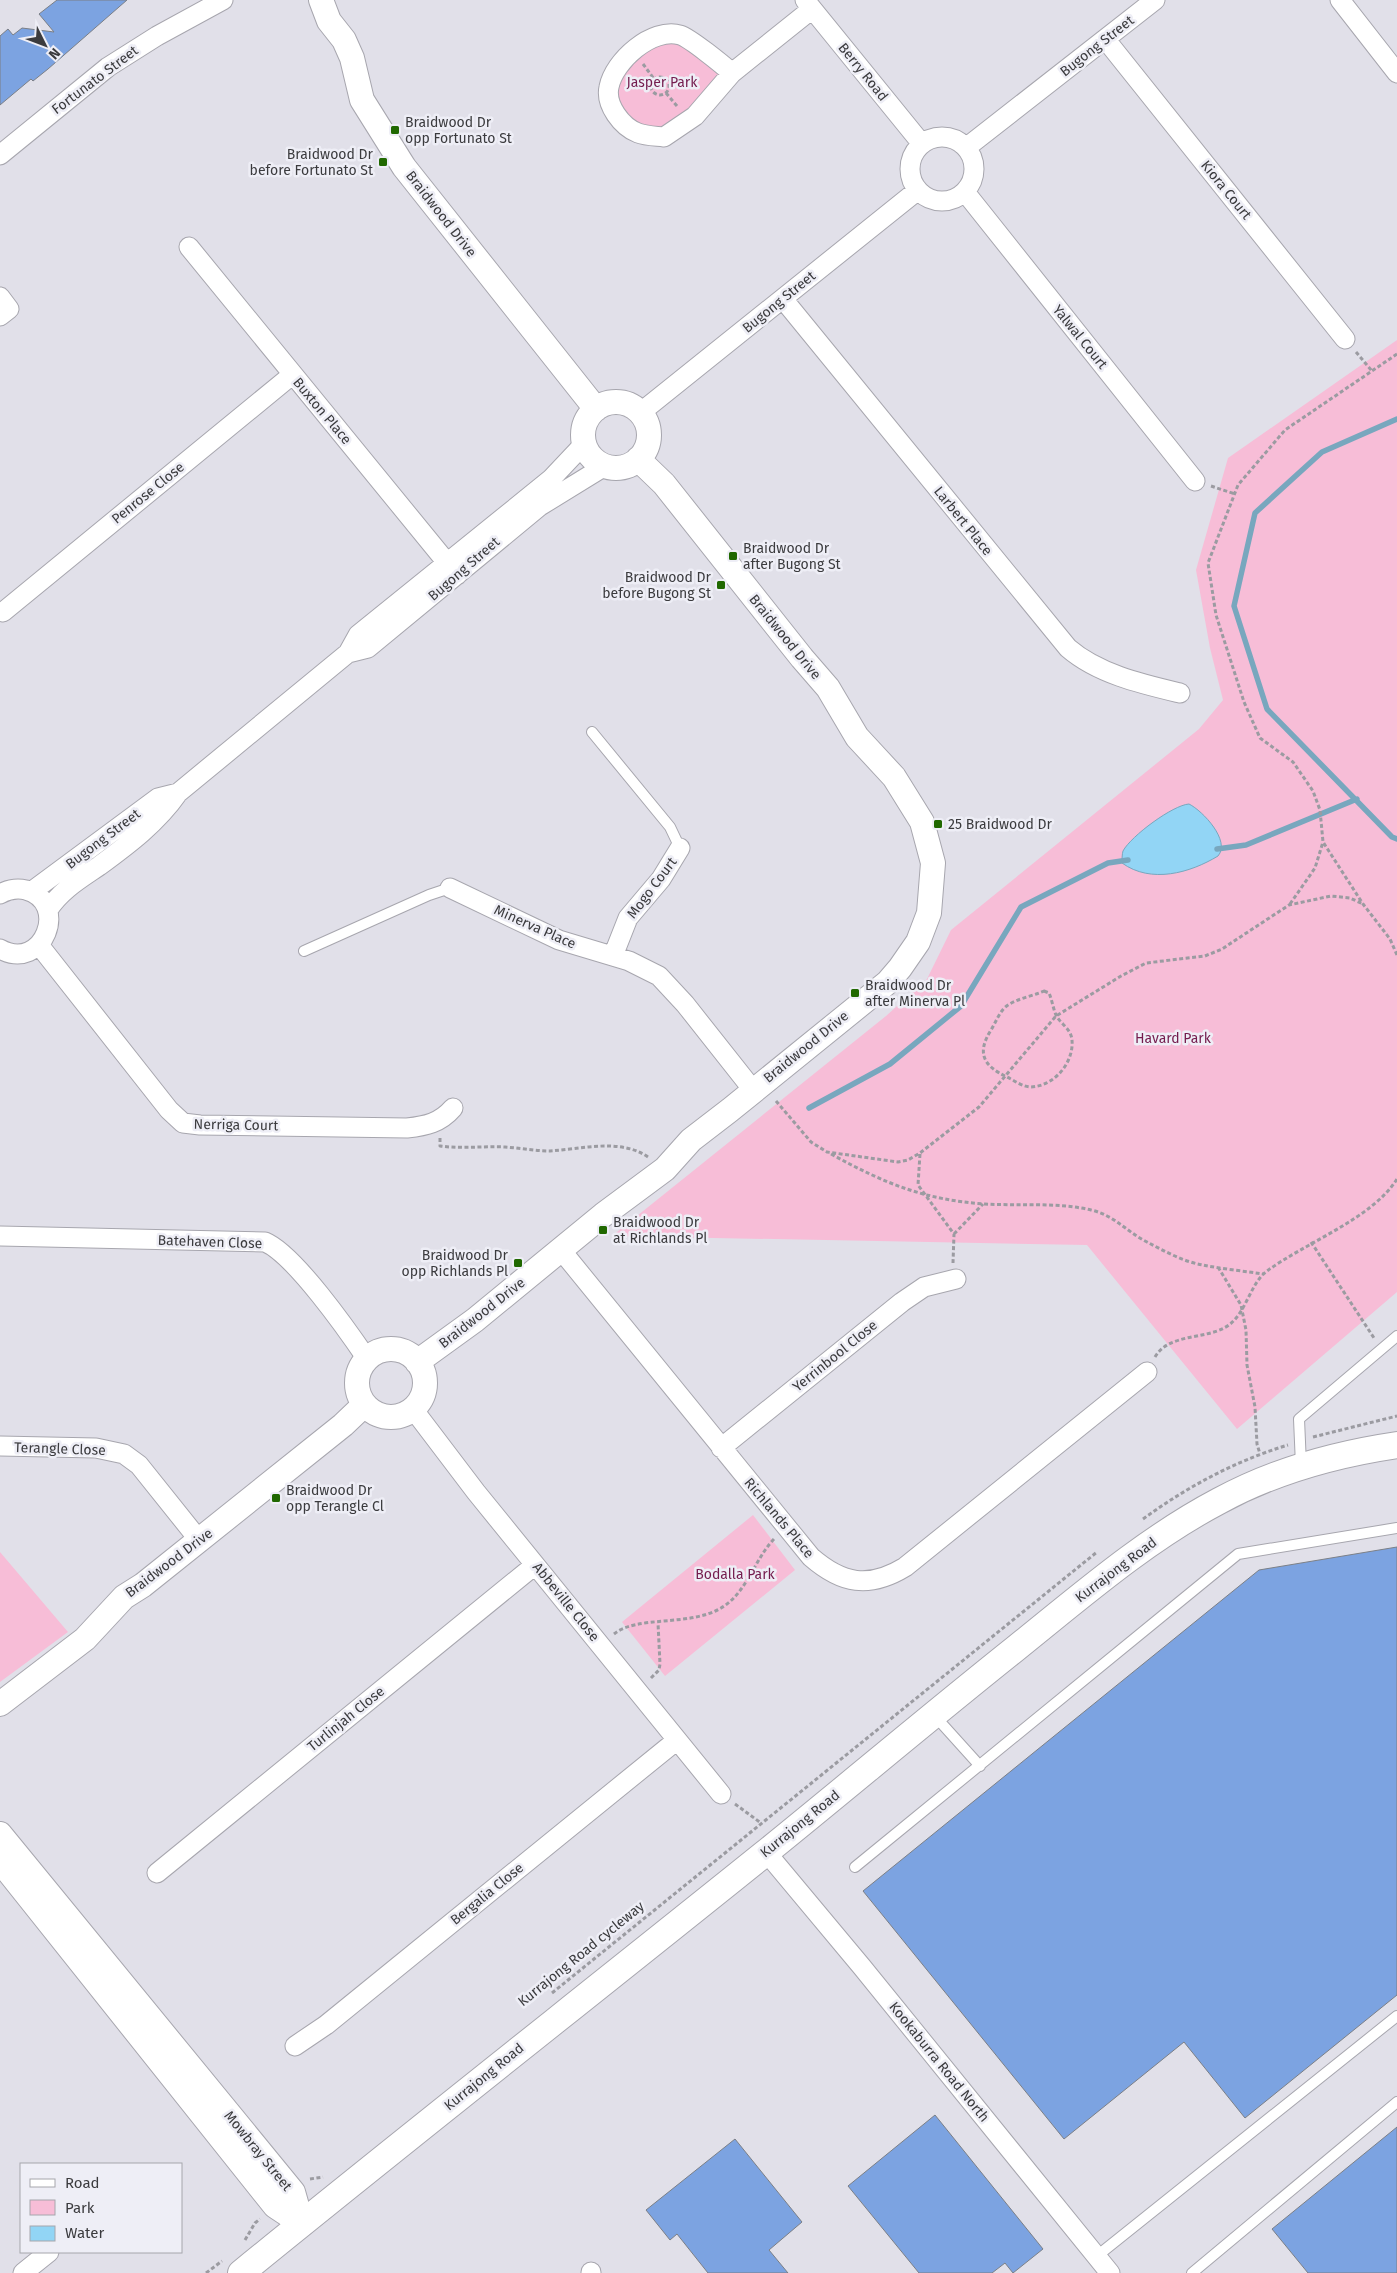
<svg xmlns="http://www.w3.org/2000/svg" width="1397" height="2273" viewBox="0 0 1397 2273" font-family="'Fira Sans',sans-serif">
  <style>
    .green { fill: #f7bdd7 }
    .water { fill: #92d5f5; stroke: #78a7be }
    .lines { fill: none; stroke-linecap: round; stroke-linejoin: round }
    .stream { stroke: #78a7be; stroke-width: 5.5 }
    .building { fill: #7ca3e1; stroke: #7b7f86 }
    .service-casing { stroke: #a7a6ae; stroke-width: 12 }
    .minor-casing { stroke: #a7a6ae; stroke-width: 21 }
    .tertiary-casing { stroke: #a7a6ae; stroke-width: 26 }
    .secondary-casing { stroke: #a7a6ae; stroke-width: 28 }
    .path { stroke: #9b9ba1; stroke-width: 3; stroke-dasharray: 4 2.5; stroke-linecap: butt }
    .service { stroke: #fff; stroke-width: 10 }
    .minor { stroke: #fff; stroke-width: 19 }
    .tertiary { stroke: #fff; stroke-width: 24 }
    .secondary { stroke: #fff; stroke-width: 26 }
    .poi-dot { fill: #206800; stroke: #eeeef6; stroke-width: 2 }
    .labels { text-anchor: middle; dominant-baseline: central; stroke-width: 5; stroke-linejoin: round; paint-order: stroke }
    .street-label { font-size: 14px; fill: #3b3b3e; stroke: #eeeef6 }
    .park-label { font-size: 14px; fill: #741c4e; stroke: #eeeef6 }
    .poi-label { font-size: 14px; fill: #3b3b3e; stroke: #eeeef6; text-anchor: start }
  </style>
  <rect width="100%" height="100%" fill="#e1e0e9"/>
  <path class="green" d="M658,41L681,44L720,71L709,95L664,128L649,130L623,117L615,93L618,76Z
    M1397,340V1292L1237,1429L1087,1245L612,1236L886,1016L927,979L951,930L1199,729L1223,700L1210,648L1196,570L1228,458Z
    M753,1515L795,1570L665,1676L622,1622Z
    M0,1552L68,1632L0,1682Z"/>
  <path class="water" d="M1189,804C1203,811 1231,841 1218,856C1190,873 1151,884 1122,863C1122,860 1122,854 1123,851C1131,836 1173,805 1189,804Z"/>
  <g class="lines">
    <path class="stream" d="M1397,419L1322,452L1255,513L1234,606L1267,709L1392,837L1397,839
      M1217,849L1246,845L1357,799
      M809,1108L890,1064L961,1006L1021,907L1108,863L1128,860"/>
  </g>
  <path class="building" d="M57,0H127L48,69L33,81L31,79L0,105V36L8,29L13,35L22,28L54,32L39,14Z
    M1397,1547V1995L1245,2118L1184,2042L1064,2139L863,1891L1259,1570Z
    M935,2115L1043,2249L1013,2273L1005,2263L992,2273H919L848,2186Z
    M1397,2127V2273H1308L1272,2229Z
    M735,2139L802,2222L769,2250L788,2273H708L677,2234L670,2240L646,2210Z"/>
  <g class="lines">
    <g class="service-casing">
      <path id="service" d="M592,732L670,827L680,848
        M304,951L429,895L450,888
        M1301,1465L1299,1419L1397,1336
        M934,1715L980,1766
        M855,1867L1238,1554L1397,1528
        M1097,2256L1397,2016
        M1192,2273L1397,2102"/>
    </g>
    <g class="minor-casing">
      <path id="minor" d="M805,0L922,144
        M1340,0L1397,73
        M1106,40L1345,339
        M732,73C723,65 690,38 680,35C652,27 614,61 609,87C605,105 622,127 638,133C646,136 655,136 664,137L695,116L732,73L812,9
        M910 169a32 32 0 1 1 64 0a32 32 0 1 1-64 0Z
        M967,147L1155,0
        M0,155L108,67L157,36L223,0
        M965,192L1195,481
        M189,247L457,575
        M0,297L9,309L0,316
        M783,299L1068,648C1098,674 1142,684 1180,693
        M640,413L918,190
        M3,612L292,375
        M348,653L368,648L540,506L605,466
        M450,888L559,940L629,961L659,976L685,1004L753,1090
        M31,892L158,798L178,793
        M0,894C9,889 17,888 26,890C70,902 44,973 0,949
        M48,910C61,890 80,879 99,866C129,844 157,823 178,793L348,653L358,635L551,479L584,444
        M39,945L169,1110L183,1123L200,1125L407,1128C426,1126 440,1123 453,1108
        M613,956L628,918L661,879L680,848
        M0,1236L265,1242C294,1254 348,1331 367,1359
        M561,1250L811,1557C842,1584 869,1589 905,1567L1147,1372
        M413,1409L476,1492L721,1794
        M0,1446L96,1448L124,1454L139,1465L199,1540
        M721,1448L902,1302L924,1287L956,1279
        M766,1852L862,1967L1110,2273
        M157,1873L535,1565
        M295,2046L326,2025L677,1740
        M591,2272V2273
        M23,2273L49,2252"/>
    </g>
    <g class="tertiary-casing">
      <path id="tertiary" d="M321,0L329,21L344,40L352,58L362,100L404,167L596,409
        M583 435a33 33 0 1 1 66 0a33 33 0 1 1-66 0Z
        M357 1383a34 34 0 1 1 68 0a34 34 0 1 1-68 0Z
        M417,1362L475,1320L603,1215L665,1169L691,1140L730,1110L888,982L900,968L918,942L929,913L933,863L922,822L894,777L857,737L828,688L802,658L664,484L638,459
        M0,1704L85,1639L124,1597L143,1585L343,1425L364,1405
        M0,1834L293,2192L302,2224
        M0,1861L275,2206L302,2224"/>
    </g>
    <g class="secondary-casing">
      <path id="secondary" d="M241,2273C414,2132 590,1994 764,1854C848,1786 931,1716 1015,1649C1081,1596 1145,1540 1219,1501C1274,1471 1336,1454 1397,1445"/>
    </g>
    <path class="path" d="M643,64L654,79
      M651 86a9 9 0 1 1 18 0a9 9 0 1 1-18 0Z
      M666,93L677,106
      M1356,352L1372,371
      M1397,354L1285,430L1238,485L1208,563L1216,615L1244,702L1260,738L1293,762L1313,791L1320,810L1323,842L1363,904L1390,939L1397,955
      M1211,486L1235,494
      M1290,904L1315,868L1323,842
      M1044,991L1049,993C1052,1000 1053,1008 1056,1015C1060,1024 1071,1028 1072,1040C1074,1062 1055,1086 1031,1087C1023,1087 1015,1081 1007,1077C984,1066 976,1054 991,1030C996,1022 1000,1010 1008,1005C1019,998 1033,996 1044,991Z
      M776,1101L811,1142L827,1152L898,1162L908,1160L920,1153L979,1107L1056,1016L1121,976L1146,963L1205,956L1222,949L1289,905L1331,896L1350,898L1363,904
      M440,1138V1146C462,1149 483,1146 505,1147C520,1148 535,1151 550,1151C581,1149 621,1138 648,1157
      M831,1154C884,1183 924,1200 985,1204C1020,1206 1057,1202 1091,1210C1114,1215 1127,1232 1147,1242C1164,1251 1184,1262 1203,1265C1222,1269 1244,1271 1263,1274
      M920,1154L918,1185L954,1234L953,1263
      M954,1234L983,1204
      M1311,1242L1374,1338
      M1218,1267L1241,1305L1246,1330L1247,1365L1255,1407L1257,1444L1260,1454
      M1155,1357C1168,1334 1204,1339 1224,1328C1246,1317 1249,1284 1267,1271C1305,1243 1373,1218 1397,1179
      M1313,1437L1397,1416
      M1143,1519C1187,1487 1235,1461 1288,1445
      M614,1634C637,1615 689,1627 721,1608C747,1593 754,1560 774,1539
      M651,1678L659,1670L660,1664L658,1623
      M735,1804L761,1823
      M552,1993L1097,1552
      M310,2179L323,2177
      M245,2240L255,2223L260,2219
      M206,2273L222,2261"/>
    <use href="#service" class="service"/>
    <use href="#minor" class="minor"/>
    <use href="#tertiary" class="tertiary"/>
    <use href="#secondary" class="secondary"/>
  </g>
  <g class="poi-dot">
    <rect x="390" y="125" width="10" height="10" rx="2.5"/>
    <rect x="378" y="157" width="10" height="10" rx="2.5"/>
    <rect x="728" y="551" width="10" height="10" rx="2.5"/>
    <rect x="716" y="580" width="10" height="10" rx="2.5"/>
    <rect x="933" y="819" width="10" height="10" rx="2.5"/>
    <rect x="850" y="988" width="10" height="10" rx="2.5"/>
    <rect x="598" y="1225" width="10" height="10" rx="2.5"/>
    <rect x="513" y="1258" width="10" height="10" rx="2.5"/>
    <rect x="271" y="1493" width="10" height="10" rx="2.5"/>
  </g>
  <g class="labels">
    <g class="street-label">
      <text transform="translate(1097 46) rotate(-38)">Bugong Street</text>
      <text transform="translate(863 72) rotate(51)">Berry Road</text>
      <text transform="translate(95 80) rotate(-37)">Fortunato Street</text>
      <text transform="translate(1226 190) rotate(51)">Kiora Court</text>
      <text transform="translate(441 214) rotate(52)">Braidwood Drive</text>
      <text transform="translate(779 302) rotate(-39)">Bugong Street</text>
      <text transform="translate(1080 337) rotate(51)">Yalwal Court</text>
      <text transform="translate(322 411) rotate(50)">Buxton Place</text>
      <text transform="translate(148 493) rotate(-39)">Penrose Close</text>
      <text transform="translate(963 521) rotate(51)">Larbert Place</text>
      <text transform="translate(464 569) rotate(-41)">Bugong Street</text>
      <text transform="translate(785 637) rotate(51)">Braidwood Drive</text>
      <text transform="translate(103 839) rotate(-37)">Bugong Street</text>
      <text transform="translate(652 888) rotate(-53)">Mogo Court</text>
      <text transform="translate(535 927) rotate(24)">Minerva Place</text>
      <text transform="translate(806 1047) rotate(-39)">Braidwood Drive</text>
      <text transform="translate(236 1125) rotate(1)">Nerriga Court</text>
      <text transform="translate(210 1242) rotate(2)">Batehaven Close</text>
      <text transform="translate(482 1313) rotate(-38)">Braidwood Drive</text>
      <text transform="translate(835 1356) rotate(-39)">Yerrinbool Close</text>
      <text transform="translate(60 1449) rotate(2)">Terangle Close</text>
      <text transform="translate(779 1518) rotate(50)">Richlands Place</text>
      <text transform="translate(169 1563) rotate(-37)">Braidwood Drive</text>
      <text transform="translate(1116 1570) rotate(-37)">Kurrajong Road</text>
      <text transform="translate(566 1602) rotate(51)">Abbeville Close</text>
      <text transform="translate(346 1719) rotate(-39)">Turlinjah Close</text>
      <text transform="translate(800 1824) rotate(-39)">Kurrajong Road</text>
      <text transform="translate(487 1894) rotate(-39)">Bergalia Close</text>
      <text transform="translate(581 1954) rotate(-39)">Kurrajong Road cycleway</text>
      <text transform="translate(939 2062) rotate(51)">Kookaburra Road North</text>
      <text transform="translate(484 2077) rotate(-39)">Kurrajong Road</text>
      <text transform="translate(258 2151) rotate(51)">Mowbray Street</text>
    </g>
    <g class="park-label">
      <text x="662" y="82">Jasper Park</text>
      <text x="1173" y="1038">Havard Park</text>
      <text x="735" y="1574">Bodalla Park</text>
    </g>
    <g class="poi-label">
      <text x="405" y="122">Braidwood Dr<tspan x="405" dy="16">opp Fortunato St</tspan></text>
      <text x="373" y="154" text-anchor="end">Braidwood Dr<tspan x="373" dy="16">before Fortunato St</tspan></text>
      <text x="743" y="548">Braidwood Dr<tspan x="743" dy="16">after Bugong St</tspan></text>
      <text x="711" y="577" text-anchor="end">Braidwood Dr<tspan x="711" dy="16">before Bugong St</tspan></text>
      <text x="948" y="824">25 Braidwood Dr</text>
      <text x="865" y="985">Braidwood Dr<tspan x="865" dy="16">after Minerva Pl</tspan></text>
      <text x="613" y="1222">Braidwood Dr<tspan x="613" dy="16">at Richlands Pl</tspan></text>
      <text x="508" y="1255" text-anchor="end">Braidwood Dr<tspan x="508" dy="16">opp Richlands Pl</tspan></text>
      <text x="286" y="1490">Braidwood Dr<tspan x="286" dy="16">opp Terangle Cl</tspan></text>
    </g>
  </g>
  <rect x="20" y="2163" width="162" height="90" fill="#eeeef6" stroke="#a6a6ac"/>
  <rect x="30" y="2179" width="25" height="8" fill="#ffffff" stroke="#a6a6ac"/>
  <text x="65" y="2188" font-size="15" fill="#3b3b3e">Road</text>
  <rect x="30" y="2200" width="25" height="15" fill="#f7bdd7" stroke="#a6a6ac"/>
  <text x="65" y="2213" font-size="15" fill="#3b3b3e">Park</text>
  <rect x="30" y="2226" width="25" height="15" fill="#92d5f5" stroke="#a6a6ac"/>
  <text x="65" y="2238" font-size="15" fill="#3b3b3e">Water</text>
  <g transform="translate(45 45) rotate(132)" stroke="#eeeef6" stroke-width="4" paint-order="stroke">
  <path d="M0-4L9 19L0 12L-9 19Z" fill="#3b3b3e"/>
  <text y="-8" font-size="14" font-weight="bold" text-anchor="middle" fill="#3b3b3e">N</text>
  </g>
</svg>
